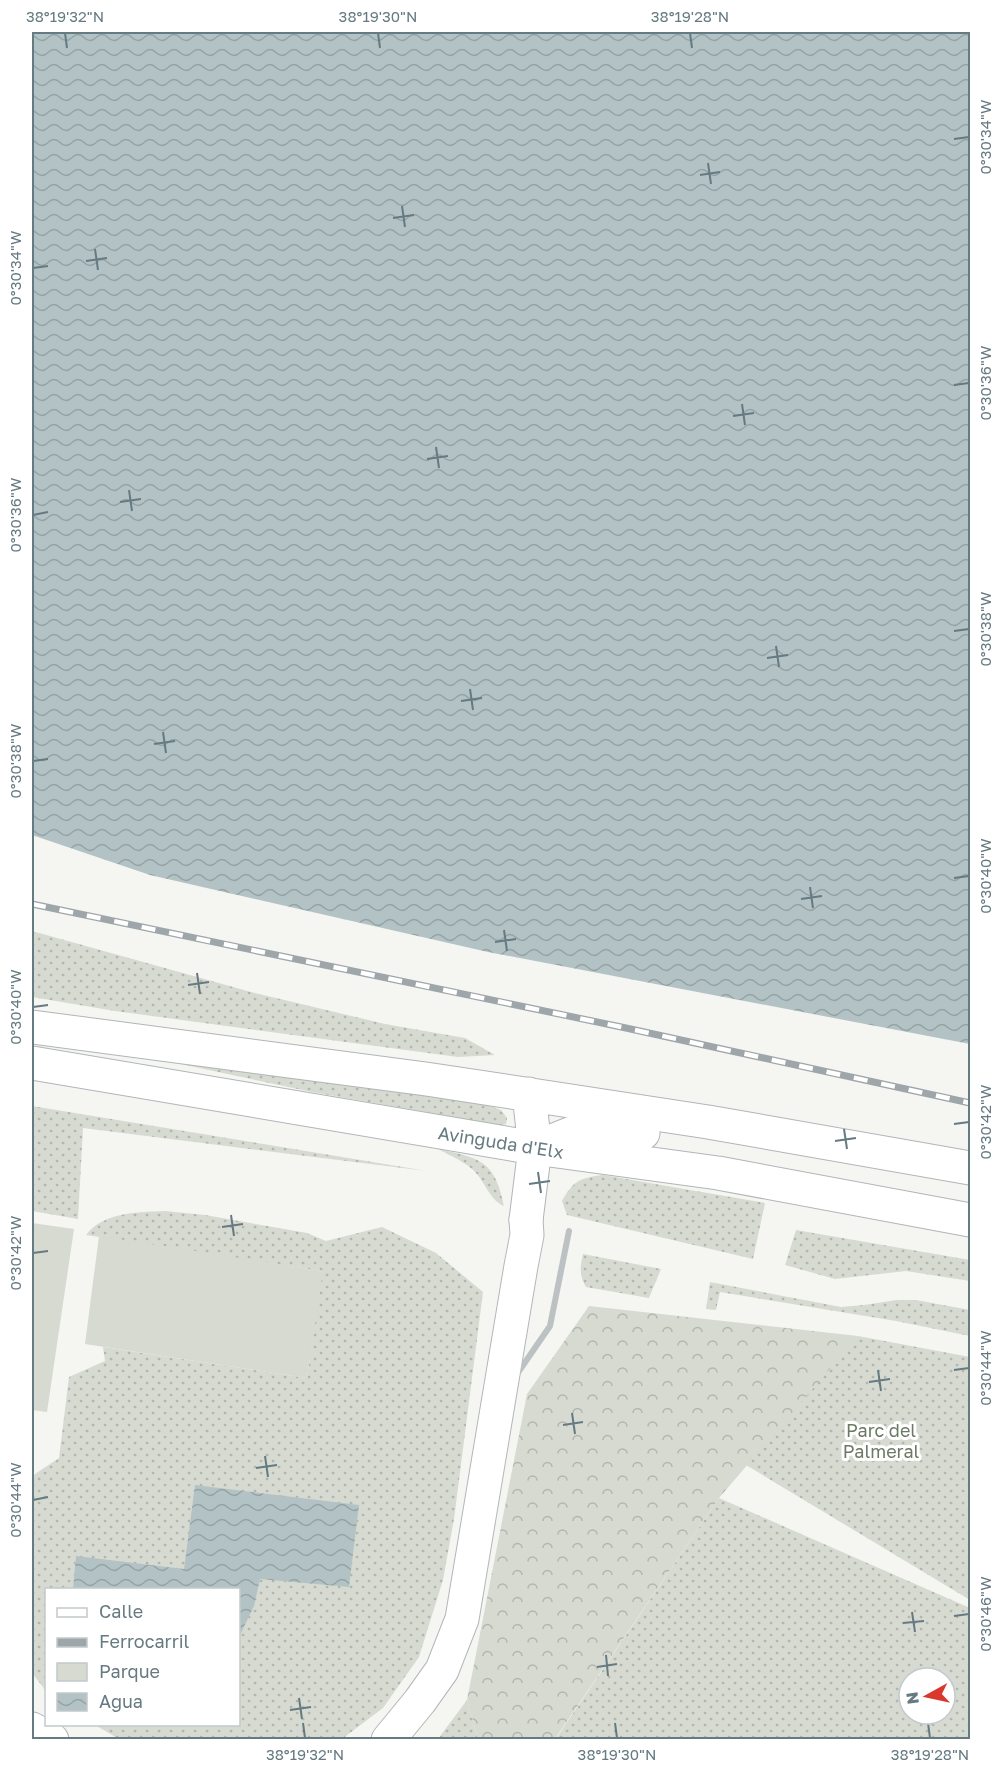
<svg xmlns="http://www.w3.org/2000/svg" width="1002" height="1771" viewBox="0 0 1002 1771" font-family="'Golos Text',sans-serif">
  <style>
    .green { fill: url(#green-dots); fill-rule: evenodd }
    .forest { fill: url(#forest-crowns) }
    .pitch { fill: #d6dad1 }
    .water { fill: url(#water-waves) }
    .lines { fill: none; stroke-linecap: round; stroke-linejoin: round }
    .secondary-casing { stroke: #b1b7ba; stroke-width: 35 }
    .primary-casing { stroke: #b0b6b8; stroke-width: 35 }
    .street { stroke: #bcc1c3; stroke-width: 6 }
    .secondary { stroke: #fff; stroke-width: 33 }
    .primary { stroke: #fff; stroke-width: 33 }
    .rail-casing { stroke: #9ea6a9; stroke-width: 7 }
    .rail { stroke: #fff; stroke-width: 4.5; stroke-dasharray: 14; stroke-linecap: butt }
    .ticks { fill: none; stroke: #667a81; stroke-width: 2 }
    .labels { text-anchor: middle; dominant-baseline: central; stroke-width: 6; stroke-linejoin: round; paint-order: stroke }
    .street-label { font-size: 18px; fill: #667a81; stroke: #fff }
    .park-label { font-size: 18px; fill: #6c7964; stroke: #fff }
    .neatline { fill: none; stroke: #667a81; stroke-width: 2 }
    .ticks-label { font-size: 15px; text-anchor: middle; fill: #667a81 }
  </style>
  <defs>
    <pattern id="green-dots" width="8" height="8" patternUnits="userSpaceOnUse" patternTransform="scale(1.5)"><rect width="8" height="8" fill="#d6dad1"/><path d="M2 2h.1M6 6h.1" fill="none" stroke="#b1b6af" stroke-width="1.8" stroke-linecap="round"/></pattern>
    <pattern id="forest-crowns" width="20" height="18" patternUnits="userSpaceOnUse" patternTransform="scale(1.5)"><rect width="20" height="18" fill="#d6dad1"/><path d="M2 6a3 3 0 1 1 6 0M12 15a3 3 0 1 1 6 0" fill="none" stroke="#b1b6af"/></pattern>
    <pattern id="water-waves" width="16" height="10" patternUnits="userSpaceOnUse" patternTransform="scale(1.5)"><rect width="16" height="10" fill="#b3c3c5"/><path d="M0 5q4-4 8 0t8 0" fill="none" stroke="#95a3a5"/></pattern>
  </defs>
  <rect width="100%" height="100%" fill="#f5f5f2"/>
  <path class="green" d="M32,931L251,992L385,1024L465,1038L495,1055L458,1057L115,1011L32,997Z
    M112,1046L485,1104L501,1110L507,1118L506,1124L500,1125L312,1092L110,1049Z
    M32,1106L427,1171L83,1128L78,1219L32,1211Z
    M438,1149C481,1158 495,1161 504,1206C491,1201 485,1183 476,1173C466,1162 451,1156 438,1149Z
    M603,1175L765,1203L753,1259L567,1215L562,1201C574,1180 580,1178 603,1175Z
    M165,1211L205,1215L307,1233L326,1241L382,1227L436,1253L483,1292L454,1519L443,1580L419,1657L383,1708L342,1739H119L95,1725L238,1724V1590H46V1691L32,1673V1476L59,1458L69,1377L105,1361L103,1347L307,1378L322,1271L86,1235C103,1212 139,1212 165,1211Z
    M796,1230L970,1260V1281L906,1271L835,1279L785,1265Z
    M583,1254L661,1269L649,1298L586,1287C579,1275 580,1267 583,1254Z
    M710,1282L841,1307L864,1305L897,1300H916L970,1310V1336L896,1321L720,1292L716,1310L706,1309Z
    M858,1336L970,1357V1600L736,1459Z
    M719,1498L970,1608V1739L555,1740ZM909,1678H945V1714H909Z
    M467,1700L478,1739H438Z"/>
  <path class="forest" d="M589,1306L858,1336L719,1498L555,1739H478L467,1700L527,1394Z"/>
  <path class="pitch" d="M32,1223L74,1229L47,1412L32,1410Z
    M99,1236L323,1271L307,1378L85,1344Z"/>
  <path class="water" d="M32,32H970V1044L488,952L150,875L32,835Z
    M195,1485L359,1505L349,1587L260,1579L254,1606L239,1637L238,1590L73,1589L76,1556L184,1569Z"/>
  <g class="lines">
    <g class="secondary-casing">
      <path id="secondary" d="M32,1729L52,1740
        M388,1740L420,1701L442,1670L462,1619L521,1266L527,1235L526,1220"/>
    </g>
    <g class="primary-casing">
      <path id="primary" d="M32,1027L426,1079L708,1122L970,1168
        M32,1063L535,1148L718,1173L970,1220
        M542,1145L572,1133L605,1127L643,1133
        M526,1220L535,1148L529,1094"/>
    </g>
    <path class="street" d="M517,1374L550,1326L569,1231"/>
    <use href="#secondary" class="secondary"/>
    <use href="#primary" class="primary"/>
    <g class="rail-casing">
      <path id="rail" d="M32,904L626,1028L970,1103"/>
    </g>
    <use href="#rail" class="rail"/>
  </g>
  <path class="ticks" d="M65,33L67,48M378,33L380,48M690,33L692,48M954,139L969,137M708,163L711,184M700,175L720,172M402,206L405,227M393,218L414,215M95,249L98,270M86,261L107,258M33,268L48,266M954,385L969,383M742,404L745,425M733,416L754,413M436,447L439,468M427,459L448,456M129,490L132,511M120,502L141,499M33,515L48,512M954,631L969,629M776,646L779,667M767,658L788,655M470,689L473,710M461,701L482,698M163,732L166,753M154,744L175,741M33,761L48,759M954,878L969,876M810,887L813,908M801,899L822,896M504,930L507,951M495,942L516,939M197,973L200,994M188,985L209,982M33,1007L48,1005M954,1124L969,1122M844,1129L847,1149M835,1141L856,1138M538,1172L541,1193M529,1184L550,1181M231,1215L234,1236M222,1227L243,1224M33,1253L48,1251M878,1370L881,1391M954,1370L969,1368M869,1382L890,1379M572,1413L575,1434M563,1425L583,1422M265,1456L268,1477M256,1468L277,1465M33,1500L48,1497M912,1612L915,1632M954,1616L969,1614M903,1623L924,1621M606,1655L608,1676M597,1667L617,1664M299,1698L302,1719M290,1710L311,1707M303,1723L305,1738M615,1723L617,1738M928,1723L930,1738"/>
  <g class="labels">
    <g class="street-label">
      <text transform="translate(501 1142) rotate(9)">Avinguda d'Elx</text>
    </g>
    <g class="park-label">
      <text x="881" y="1430">Parc del<tspan x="881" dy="21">Palmeral</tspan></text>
    </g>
  </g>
  <rect width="1002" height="1771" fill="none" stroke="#ffffff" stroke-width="66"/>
  <rect x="45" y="1588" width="195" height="138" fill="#ffffff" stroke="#c2cacd" stroke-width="1.5"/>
  <rect x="57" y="1608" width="30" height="9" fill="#ffffff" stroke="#c2cacd" stroke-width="1.5"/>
  <text x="99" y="1618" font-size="18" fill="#667a81">Calle</text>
  <rect x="57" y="1638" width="30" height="9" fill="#9ea6a9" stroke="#c2cacd" stroke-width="1.5"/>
  <text x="99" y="1648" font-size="18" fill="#667a81">Ferrocarril</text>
  <rect x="57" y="1663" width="30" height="18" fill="#d6dad1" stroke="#c2cacd" stroke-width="1.5"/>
  <text x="99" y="1678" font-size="18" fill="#667a81">Parque</text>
  <rect x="57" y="1693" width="30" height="18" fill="url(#water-waves)" stroke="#c2cacd" stroke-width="1.5"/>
  <text x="99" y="1708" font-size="18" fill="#667a81">Agua</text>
  <g transform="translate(927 1696) rotate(262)"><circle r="28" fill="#ffffff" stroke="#c2cacd" stroke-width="1.5"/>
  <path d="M0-4.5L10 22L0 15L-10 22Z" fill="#da372d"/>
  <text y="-9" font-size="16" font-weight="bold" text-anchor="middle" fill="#667a81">N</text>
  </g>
  <rect x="33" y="33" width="936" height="1705" class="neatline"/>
  <g class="ticks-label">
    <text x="65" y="22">38°19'32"N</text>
    <text x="378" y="22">38°19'30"N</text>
    <text x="690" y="22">38°19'28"N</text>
    <text transform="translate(986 137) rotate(-90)" y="5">0°30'34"W</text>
    <text transform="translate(16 268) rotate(-90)" y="5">0°30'34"W</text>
    <text transform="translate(986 383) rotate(-90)" y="5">0°30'36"W</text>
    <text transform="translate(16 515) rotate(-90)" y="5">0°30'36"W</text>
    <text transform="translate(986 629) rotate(-90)" y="5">0°30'38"W</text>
    <text transform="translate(16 761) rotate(-90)" y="5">0°30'38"W</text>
    <text transform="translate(986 876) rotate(-90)" y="5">0°30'40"W</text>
    <text transform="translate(16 1007) rotate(-90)" y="5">0°30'40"W</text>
    <text transform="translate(986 1122) rotate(-90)" y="5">0°30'42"W</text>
    <text transform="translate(16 1253) rotate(-90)" y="5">0°30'42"W</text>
    <text transform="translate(986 1368) rotate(-90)" y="5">0°30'44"W</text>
    <text transform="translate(16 1500) rotate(-90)" y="5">0°30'44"W</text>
    <text transform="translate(986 1614) rotate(-90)" y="5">0°30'46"W</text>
    <text x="305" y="1760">38°19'32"N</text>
    <text x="617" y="1760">38°19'30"N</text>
    <text x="930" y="1760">38°19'28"N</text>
  </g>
</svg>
